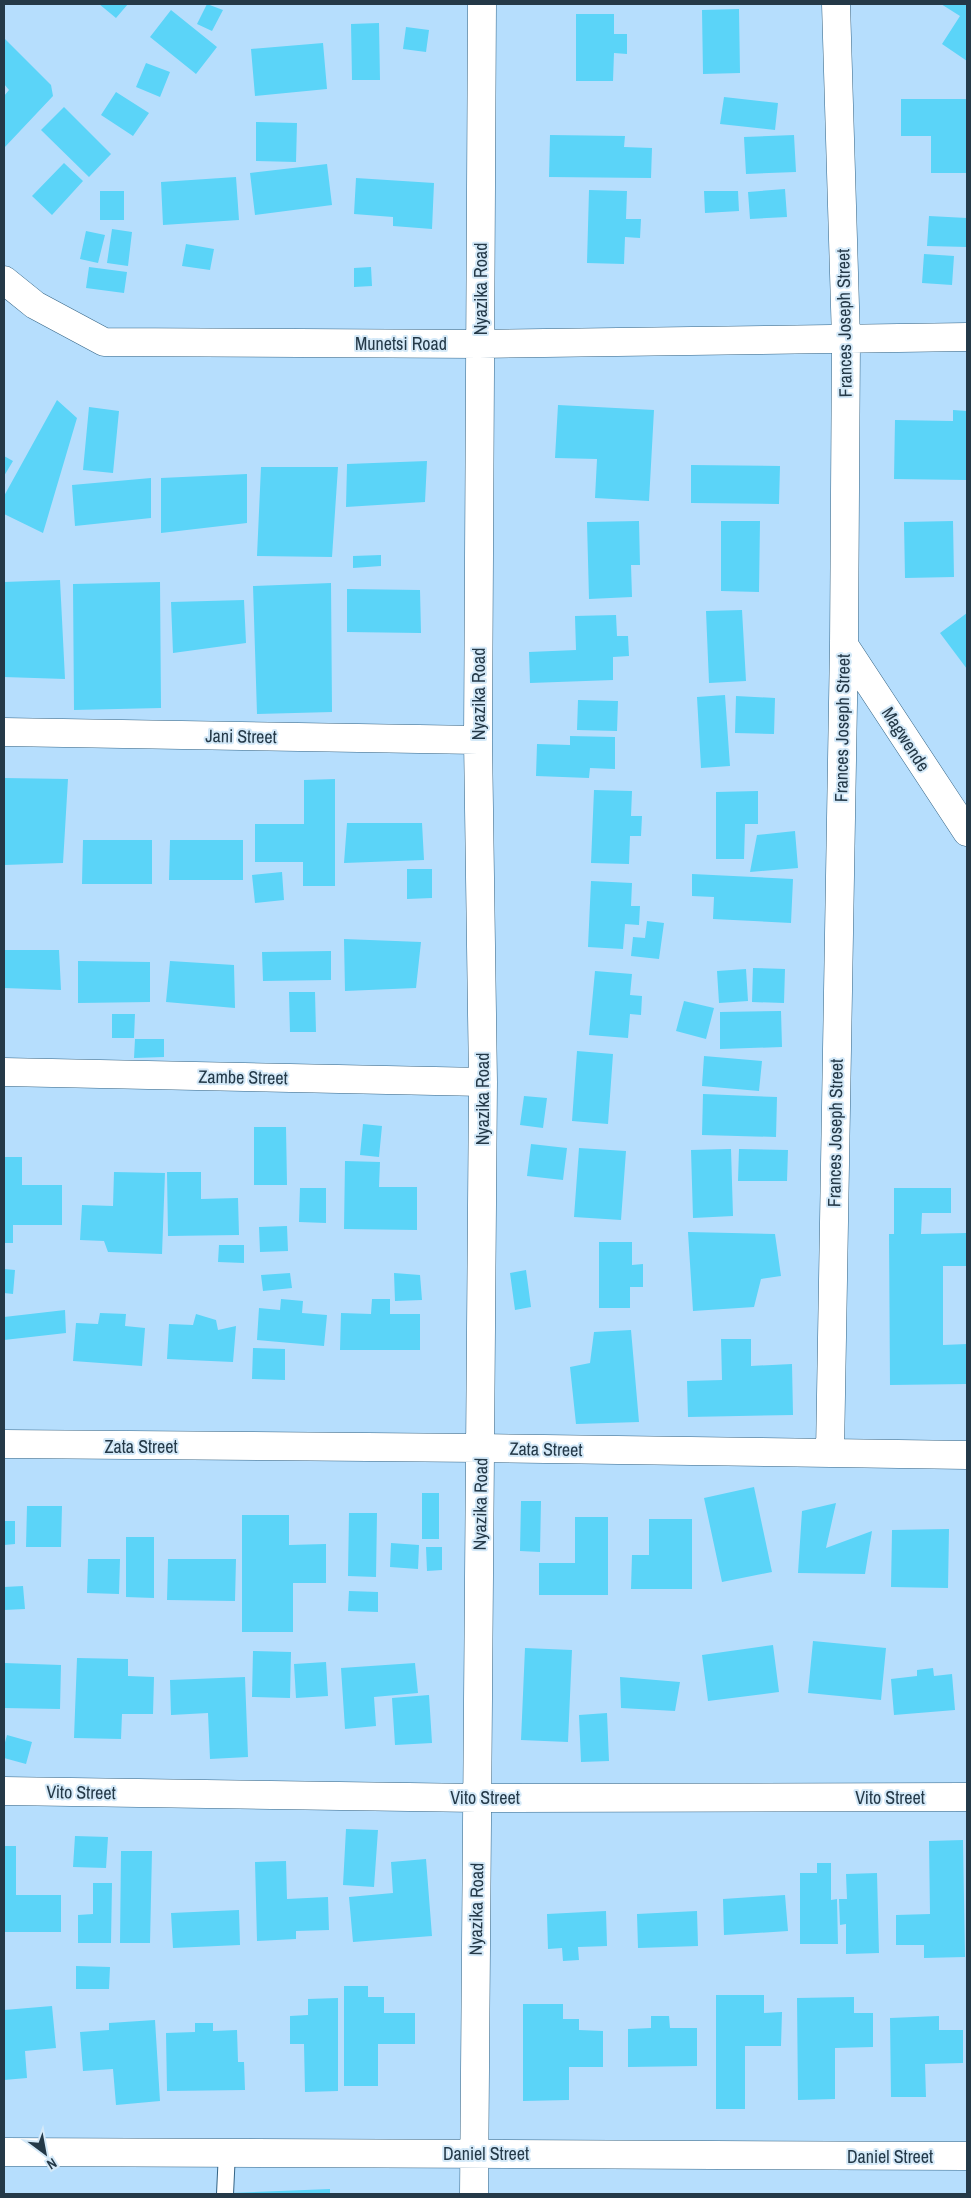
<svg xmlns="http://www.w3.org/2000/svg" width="971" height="2198" viewBox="0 0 971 2198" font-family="'Archivo Narrow',sans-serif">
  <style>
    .building { fill: #5bd4f8 }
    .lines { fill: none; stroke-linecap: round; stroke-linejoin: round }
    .service-casing { stroke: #336384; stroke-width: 18 }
    .minor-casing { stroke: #336384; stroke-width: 29 }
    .service { stroke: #fff; stroke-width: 16 }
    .minor { stroke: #fff; stroke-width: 28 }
    .labels { text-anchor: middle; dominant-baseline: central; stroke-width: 4; stroke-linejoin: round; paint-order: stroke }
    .street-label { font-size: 18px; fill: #243948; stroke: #d4e9f8 }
  </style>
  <rect width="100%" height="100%" fill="#b6defd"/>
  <path class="building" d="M99,4H128L116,18Z
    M207,4L223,10L212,31L197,24Z
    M941,4H967V61L942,44L960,16Z
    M739,9L740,73L703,74L702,10Z
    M171,10L217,47L196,74L150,37Z
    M576,14H614V34H627V54L614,53L613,81H576Z
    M379,23L380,80H352L351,24Z
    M406,27L429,30L426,52L403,49Z
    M4,38L51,85L53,96L4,148V96L9,90L4,84Z
    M323,43L327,89L255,96L251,49Z
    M146,63L170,72L160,97L136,87Z
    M116,92L149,113L133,136L101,115Z
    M724,97L778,103L775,130L720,124Z
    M901,99H967V173H931V136H901Z
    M64,107L111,154L89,177L41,130Z
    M256,122L297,123L296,162L256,161Z
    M550,135L625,136L624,147L652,148L651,178L549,177Z
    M794,135L796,172L746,174L744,137Z
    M64,163L83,181L52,215L32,196Z
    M327,164L332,205L255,215L250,173Z
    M236,177L239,220L163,225L161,182Z
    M356,178L434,183L432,229L393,226V217L354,214Z
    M785,189L787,217L750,219L748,192Z
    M589,190L627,191L626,219H641L640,238L625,237L624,264L587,263Z
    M100,191H124V220H100Z
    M704,191H738L739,211L705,213Z
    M929,216L967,218V247L927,246Z
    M112,229L132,232L128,266L107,263Z
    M86,231L105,235L98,263L80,259Z
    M186,244L214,249L210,270L182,266Z
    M924,254L954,256L952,285L922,283Z
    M89,267L127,272L124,293L86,288Z
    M371,267L372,286L354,287V268Z
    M57,400L77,418L43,533L4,514V496Z
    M558,405L654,410L649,501L595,498L597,459L555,458Z
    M89,407L119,411L113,473L83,470Z
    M953,410L967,411V480L894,479L895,420L953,421Z
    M4,456L13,461L4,476Z
    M427,461L425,502L346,507L347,464Z
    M691,465L780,466L779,504L691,503Z
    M261,467H338L332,557L257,556Z
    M247,474V523L161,533V478Z
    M151,478V518L75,526L72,485Z
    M639,521L640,565H631L632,597L589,599L587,522Z
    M721,521H760L759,592L721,591Z
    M953,521L954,577L905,578L904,522Z
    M381,555V566L353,568V556Z
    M60,580L65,679L4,677V582Z
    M160,582L161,708L74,710L73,584Z
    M331,583L332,712L257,714L253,586Z
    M347,589L420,590L421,633L347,632Z
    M244,600L246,643L173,653L171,602Z
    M742,610L746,681L709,683L706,611Z
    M967,613V669L940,633Z
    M616,615L617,636H628L629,656L613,657V680L530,683L529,652L576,650L575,616Z
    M725,695L730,766L701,768L697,697Z
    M736,696L775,698L774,734L735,733Z
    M578,700L618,701L617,731L577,730Z
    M570,736L615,737V769L590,768L589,778L536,776L537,744L570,745Z
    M4,778L68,779L63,863L4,865Z
    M335,779V886H303V862H255V824H304V780Z
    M594,790L632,791L631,816H642L641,836H630L629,864L591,863Z
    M758,791V824H745L744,859H716V792Z
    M347,823H422L424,860L344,863Z
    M795,831L798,868L750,872L757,835Z
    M83,840H152V884H82Z
    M170,840H243V880H169Z
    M407,869H432V898L407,899Z
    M282,872L284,900L255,903L252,875Z
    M692,874L793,879L791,923L713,919L714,897L692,896Z
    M591,881L632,883L631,906H640L639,925L625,924L623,949L588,947Z
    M647,921L664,923L659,959L631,956L633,937L645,938Z
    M344,939L421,942L416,988L345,991Z
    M4,950H59L61,990L4,988Z
    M331,951V980L263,981L262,952Z
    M78,961L150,962V1002L78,1003Z
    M170,961L234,965L235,1008L166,1002Z
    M753,968L785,969L784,1003L752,1002Z
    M746,969L748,1001L719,1003L717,971Z
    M595,971L632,974L630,995L642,996L641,1015L630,1014L628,1038L589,1035Z
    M289,992H315L316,1032H290Z
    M684,1001L714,1008L706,1039L676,1031Z
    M781,1011L782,1047L720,1049V1012Z
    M112,1014H135L134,1038H112Z
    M135,1039H164V1057L134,1058Z
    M577,1051L613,1054L608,1124L572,1121Z
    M704,1056L762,1061L759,1091L702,1086Z
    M703,1094L777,1097L776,1137L702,1135Z
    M524,1096L547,1098L543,1128L520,1125Z
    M363,1124L382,1126L379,1157L360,1155Z
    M254,1127H286L287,1185H254Z
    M531,1144L567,1148L563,1180L527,1176Z
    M579,1148L626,1151L621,1220L574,1217Z
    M731,1149L733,1216L693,1218L691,1150Z
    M739,1149L788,1150L787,1181H738Z
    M4,1157H22V1185H62V1225H13V1243H4Z
    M345,1161L380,1162L379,1187H417V1230L344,1229Z
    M114,1172L165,1173L162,1254L108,1252L104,1241L80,1240L82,1205L113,1206Z
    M167,1172H201V1199L238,1198L239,1235L168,1236Z
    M300,1188H326V1223L299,1222Z
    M894,1188H951V1213H922L921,1234L967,1233V1266H943V1345L967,1344V1384L890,1385L889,1234H894Z
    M287,1226L288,1251L260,1252L259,1227Z
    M688,1232L775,1234L781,1276L761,1279L754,1307L693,1311Z
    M599,1242H632V1265L643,1264V1287H630V1308H599Z
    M219,1245H244V1263L218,1262Z
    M4,1269L15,1270L13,1294L4,1293Z
    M526,1270L531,1307L515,1310L510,1273Z
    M290,1273L292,1288L263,1291L261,1275Z
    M394,1273L420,1275L422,1300L395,1301Z
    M281,1299L303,1301L302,1313L327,1315L324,1346L257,1340L259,1308L280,1310Z
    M372,1299H390V1314H420V1350H340L341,1313L371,1314Z
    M65,1310L66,1333L4,1340V1317Z
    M100,1313L126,1314L125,1326L145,1328L142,1366L73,1361L76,1323L98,1324Z
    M196,1314L216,1320L218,1330L236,1326L233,1362L167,1359L169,1324L193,1325Z
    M631,1330L639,1422L576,1424L570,1367L590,1363L594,1332Z
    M721,1339H751V1366L792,1364L793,1415L688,1417L687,1381L722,1380Z
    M253,1348L285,1349V1380L252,1379Z
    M754,1487L772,1572L722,1582L704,1498Z
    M422,1493H439V1539H422Z
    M521,1501H541L540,1552L520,1551Z
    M836,1503L826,1548L872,1531L865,1574L798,1573L802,1511Z
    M27,1506H62L61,1547H26Z
    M349,1513H377L376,1577L348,1576Z
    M242,1515H289V1545L326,1544V1583H293V1632H242Z
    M575,1517H608V1595H539V1563H575Z
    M649,1519H692V1589H631L632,1555H649Z
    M4,1521H15V1544L4,1545Z
    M949,1529L948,1588L891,1587L892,1530Z
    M126,1537H154V1598L126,1597Z
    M391,1543L419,1545L418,1569L390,1567Z
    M426,1547H442V1570L427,1571Z
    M88,1559H120L119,1594L87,1593Z
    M168,1559H236L235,1601L167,1600Z
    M23,1586L25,1609L4,1610V1587Z
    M349,1591L378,1592V1612L348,1611Z
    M813,1641L886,1648L881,1700L808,1693Z
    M773,1645L779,1692L708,1701L702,1655Z
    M525,1648L572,1650L568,1742L521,1740Z
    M253,1651L291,1652L290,1698L252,1697Z
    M77,1658L128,1659V1676L154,1677L153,1714H122L121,1739L74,1738Z
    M326,1662L328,1696L296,1698L294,1664Z
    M4,1663L61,1665L60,1709L4,1708Z
    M415,1663L418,1693L374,1697L376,1726L345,1729L341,1668Z
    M933,1668L934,1676L952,1674L955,1710L894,1715L891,1679L917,1676V1670Z
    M245,1677L248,1757L210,1759L208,1713L171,1715L170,1680Z
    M620,1677L680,1682L675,1711L621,1708Z
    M429,1695L432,1743L395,1745L392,1698Z
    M607,1713L609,1761L581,1762L579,1715Z
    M7,1735L32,1742L26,1764L4,1758V1746Z
    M346,1829L378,1830L374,1887L343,1885Z
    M75,1836L108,1837L106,1868L73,1867Z
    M963,1840L965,1957L924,1958V1945H896V1915L930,1914L929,1841Z
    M4,1846H16V1895H61V1932H4Z
    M121,1851H152L150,1943H120Z
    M426,1859L432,1936L353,1942L349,1897L393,1893L391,1862Z
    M286,1861L287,1899L328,1897L329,1930L296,1931V1939L257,1941L255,1862Z
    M817,1863H831V1900L837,1899L838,1944H800V1873H817Z
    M877,1873L879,1953L846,1954V1924L840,1925L839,1899H847L846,1874Z
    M93,1883H112L111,1943H78V1915L93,1914Z
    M785,1895L788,1931L724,1935L723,1899Z
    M239,1910L240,1945L173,1948L171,1913Z
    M606,1911L607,1946L578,1947L579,1960L563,1961L562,1948L548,1949L547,1914Z
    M697,1911L698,1946L638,1948L637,1914Z
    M76,1966L110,1967L109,1989H76Z
    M344,1986H368V1997H384V2013H415V2044H378V2086H344Z
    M716,1995H764V2013L782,2012L781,2046H745V2109H716Z
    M854,1997V2013H873V2047L835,2048V2099L798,2100L797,1998Z
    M338,1998V2091L305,2092L304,2044H290V2016L308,2015V1999Z
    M523,2004H563V2019H579V2030L603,2031V2067H569V2100L523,2101Z
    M52,2006L56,2048L25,2051L27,2078L4,2080V2010Z
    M651,2016H669L670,2028H697V2066L628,2067V2029L651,2028Z
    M939,2016V2030H963V2063L925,2064L926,2097H891L890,2018Z
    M155,2020L160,2101L116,2105L113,2069L83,2071L80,2032L109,2030V2023Z
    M195,2023H213V2031L237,2030L238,2062H244L245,2090L167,2091L166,2033L195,2032Z
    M330,2189V2194H229V2193Z"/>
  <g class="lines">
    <g class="service-casing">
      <path id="service" d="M225,2194L227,2152"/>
    </g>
    <g class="minor-casing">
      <path id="minor" d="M4,280L35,305L104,342L479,344L967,337
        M844,645L967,832
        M4,732L478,740
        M4,1072L483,1082
        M4,1444L480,1448L967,1455
        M830,1453L844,645L846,340L836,4
        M4,1791L477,1798L967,1797
        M4,2152L967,2156
        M474,2194L483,1082L478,740L482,4"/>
    </g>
    <use href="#service" class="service"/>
    <use href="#minor" class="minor"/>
  </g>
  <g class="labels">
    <g class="street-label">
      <text transform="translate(480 289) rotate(-90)">Nyazika Road</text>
      <text transform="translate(844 323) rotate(-91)">Frances Joseph Street</text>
      <text x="401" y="343">Munetsi Road</text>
      <text transform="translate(478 694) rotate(-90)">Nyazika Road</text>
      <text transform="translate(842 728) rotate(-89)">Frances Joseph Street</text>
      <text transform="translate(241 736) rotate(1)">Jani Street</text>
      <text transform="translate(906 739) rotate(57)">Magwende</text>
      <text transform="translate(243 1077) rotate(1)">Zambe Street</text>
      <text transform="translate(482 1099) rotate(-90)">Nyazika Road</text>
      <text transform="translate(835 1133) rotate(-89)">Frances Joseph Street</text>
      <text x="141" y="1446">Zata Street</text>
      <text transform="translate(546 1449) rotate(1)">Zata Street</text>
      <text transform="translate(480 1504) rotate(-89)">Nyazika Road</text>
      <text transform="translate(81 1792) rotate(1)">Vito Street</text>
      <text x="485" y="1797">Vito Street</text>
      <text x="890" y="1797">Vito Street</text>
      <text transform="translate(476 1909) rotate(-89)">Nyazika Road</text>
      <text x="486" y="2153">Daniel Street</text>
      <text x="890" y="2156">Daniel Street</text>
    </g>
  </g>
  <rect width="971" height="2198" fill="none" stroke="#243948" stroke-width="10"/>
  <g transform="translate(45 2153) rotate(148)" stroke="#d4e9f8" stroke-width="4" paint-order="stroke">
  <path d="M0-4L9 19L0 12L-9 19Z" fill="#243948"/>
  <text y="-8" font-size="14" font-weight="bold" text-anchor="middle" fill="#243948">N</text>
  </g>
</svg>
